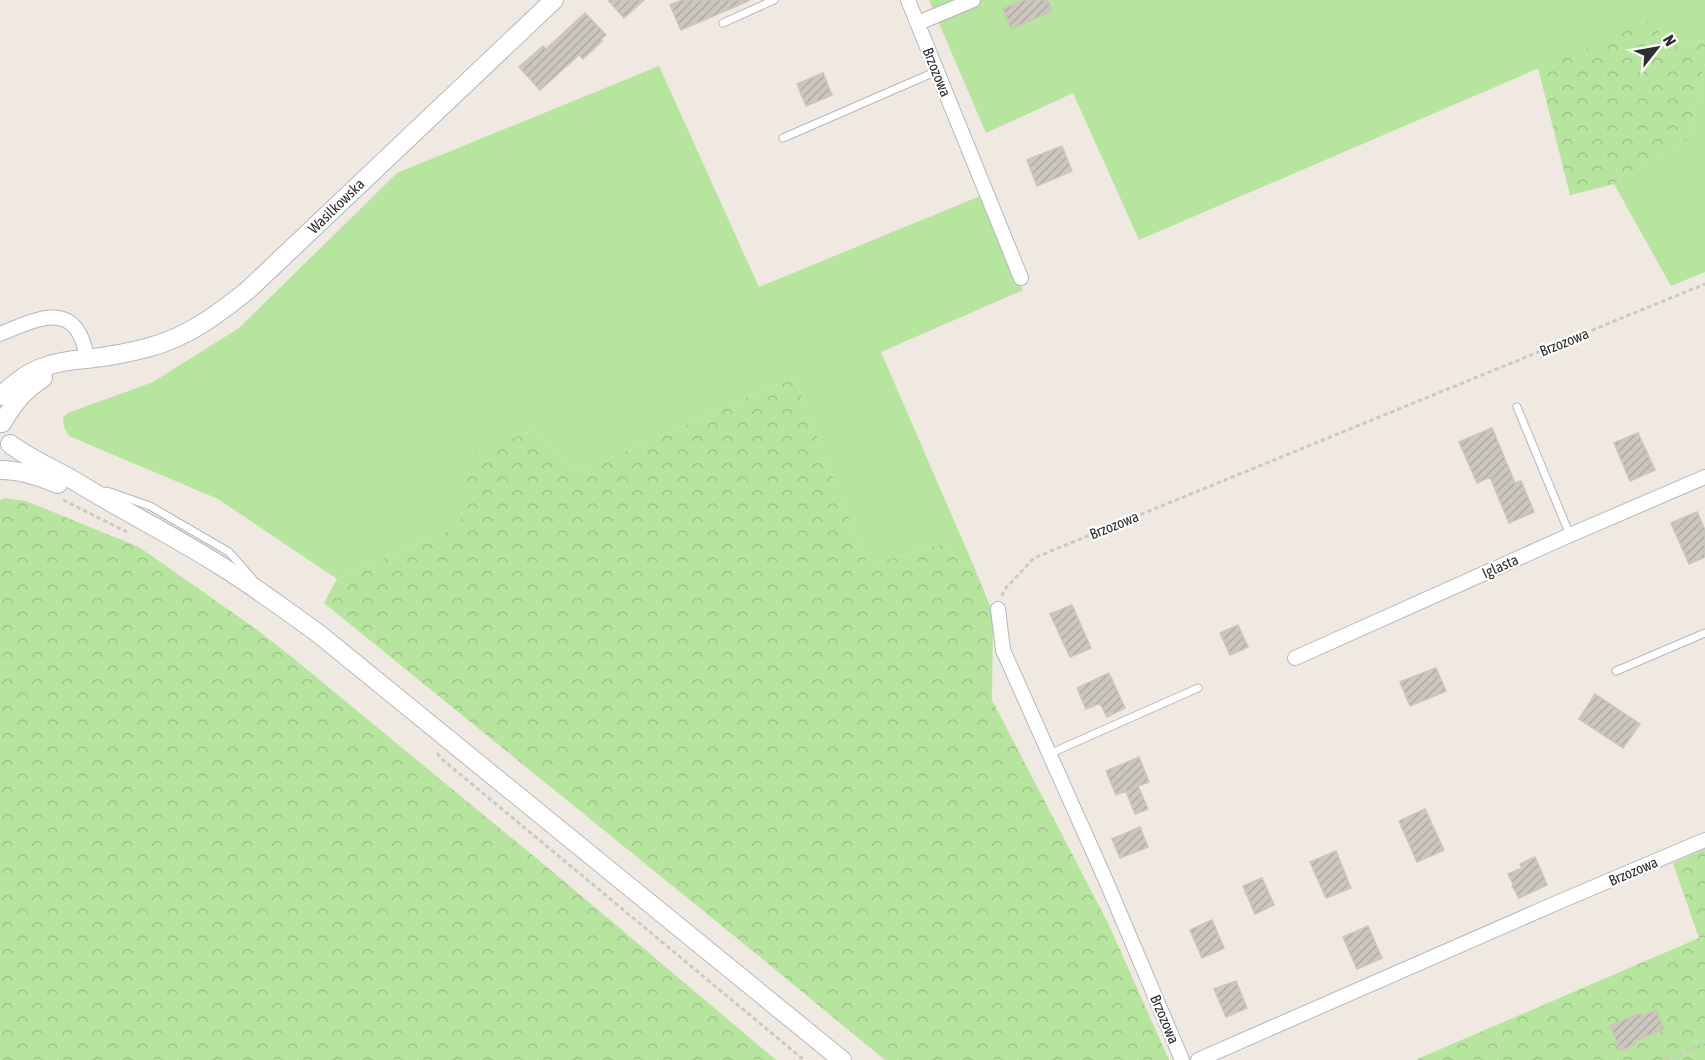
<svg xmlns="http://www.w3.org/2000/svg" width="1705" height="1060" viewBox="0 0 1705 1060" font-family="'Asap Condensed',sans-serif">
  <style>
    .grass { fill: #b6e59e }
    .forest { fill: url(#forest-crowns) }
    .building { fill: url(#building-hatch); stroke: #cbc5ba; stroke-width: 1.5 }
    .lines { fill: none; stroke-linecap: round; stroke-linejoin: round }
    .lane-casing { stroke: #b4b7c1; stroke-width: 9 }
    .street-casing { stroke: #b4b7c1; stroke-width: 16 }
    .secondary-casing { stroke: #b4b7c1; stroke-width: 20 }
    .path { stroke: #c9c9c9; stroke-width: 3; stroke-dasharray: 4.5 3; stroke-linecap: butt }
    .lane { stroke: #fff; stroke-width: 7 }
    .street { stroke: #fff; stroke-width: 14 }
    .secondary { stroke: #fff; stroke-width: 18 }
    .labels { text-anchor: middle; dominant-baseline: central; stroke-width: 4.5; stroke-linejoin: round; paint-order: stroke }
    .street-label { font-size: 15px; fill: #2e2e2e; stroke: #fff }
  </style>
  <defs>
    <pattern id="forest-crowns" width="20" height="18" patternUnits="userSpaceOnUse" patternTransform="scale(1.5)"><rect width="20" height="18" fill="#b6e59e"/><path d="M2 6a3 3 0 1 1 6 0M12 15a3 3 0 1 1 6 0" fill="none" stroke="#9dc588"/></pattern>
    <pattern id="building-hatch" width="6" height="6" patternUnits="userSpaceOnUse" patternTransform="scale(1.5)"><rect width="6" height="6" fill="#cbc7bf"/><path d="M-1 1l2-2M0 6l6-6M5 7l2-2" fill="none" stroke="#afaba4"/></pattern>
  </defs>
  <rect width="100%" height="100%" fill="#efe9e1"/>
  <path class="grass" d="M929,0H1705V40L1657,50L1658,17L1139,240L1073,93L986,133Z
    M1705,63V272L1671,286L1614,184L1688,139Z
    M659,66L759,287L980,196L1023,290L881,352L978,576L941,544L868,565L794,377L576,473L532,430L469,457L460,525L337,579L218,499L69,436L64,427L63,417L68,413L153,382L239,328L397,173Z"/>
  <path class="forest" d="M1659,16L1657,50L1705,40V63L1688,139L1614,184L1570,195L1538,68Z
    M794,377L868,565L941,544L978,576L993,613L992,700L1108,923L1169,1060H885L749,948L324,603L337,579L460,525L468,457L532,430L576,473Z
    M5,498L26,501L139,547L256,629L293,658L559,877L776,1060H0V500Z
    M1705,849V1060H1415L1699,938L1673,863Z"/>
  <path class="building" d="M608,0H644L624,18Z
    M682,0H750L681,30L670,5Z
    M1024,0H1048L1052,11L1011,29L1003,9Z
    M585,13L606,35L601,39L602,41L583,59L579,55L540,90L519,67L543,46L546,49Z
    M823,73L832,95L806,106L797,84Z
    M1062,146L1072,171L1037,186L1027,160Z
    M1492,428L1515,483L1521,481L1534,512L1509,523L1490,477L1477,483L1459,442Z
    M1638,433L1655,470L1630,481L1614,443Z
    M1697,512L1705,530V557L1689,564L1671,523Z
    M1072,605L1091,648L1070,657L1050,614Z
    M1238,625L1248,647L1230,655L1220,633Z
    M1436,668L1446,691L1410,706L1400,682Z
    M1109,673L1125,708L1107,717L1100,703L1086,709L1077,688Z
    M1595,694L1640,724L1623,748L1579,719Z
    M1139,757L1149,782L1138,786L1148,809L1135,814L1126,791L1116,795L1106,771Z
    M1425,809L1444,850L1417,862L1399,821Z
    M1140,827L1148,847L1120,858L1112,839Z
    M1336,851L1351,888L1326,898L1310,862Z
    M1535,857L1547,885L1519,898L1512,886L1513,884L1508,874L1522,868L1520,864Z
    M1262,878L1274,905L1255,914L1243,886Z
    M1212,920L1224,948L1202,958L1190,930Z
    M1368,926L1382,958L1357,969L1343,937Z
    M1236,981L1247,1008L1226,1017L1214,989Z
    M1656,1010L1664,1029L1634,1041L1635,1044L1620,1051L1610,1026L1641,1013L1642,1016Z"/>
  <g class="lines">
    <g class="lane-casing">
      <path id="lane" d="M723,23L774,0
        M783,138L937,71
        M1517,407L1570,535
        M107,491L150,506L229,552L252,578
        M1616,671L1705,633
        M1049,754L1198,688"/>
    </g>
    <g class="street-casing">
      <path id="street" d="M908,0L1021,278
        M918,23L973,0
        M0,334C40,317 78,299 87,359
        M998,609L1003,650L1107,883L1182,1060
        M1295,658L1570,535L1705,477
        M1198,1060L1561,901L1705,840"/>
    </g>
    <g class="secondary-casing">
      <path id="secondary" d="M0,396C13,385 25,374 41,368C56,362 71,360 86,359C105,357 132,352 150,347C188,337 218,314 248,290L554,0
        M2,423C14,403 23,391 43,378
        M10,444C31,460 55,469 78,483C125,512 174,536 221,566C255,587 287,611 319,634L842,1060
        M0,470C21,470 39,476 58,484"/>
    </g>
    <path class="path" d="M63,500L127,532
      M1002,596L1004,590L1034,558L1705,284
      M437,753L443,760L804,1060
      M1665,1060L1705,1043"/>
    <use href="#lane" class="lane"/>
    <use href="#street" class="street"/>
    <use href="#secondary" class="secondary"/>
  </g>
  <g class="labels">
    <g class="street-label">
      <text transform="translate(937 72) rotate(68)">Brzozowa</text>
      <text transform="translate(336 206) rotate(-44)">Wasilkowska</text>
      <text transform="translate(1564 342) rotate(-22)">Brzozowa</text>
      <text transform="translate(1114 525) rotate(-22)">Brzozowa</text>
      <text transform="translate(1500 566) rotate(-24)">Iglasta</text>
      <text transform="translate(1633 871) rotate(-23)">Brzozowa</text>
      <text transform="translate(1165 1019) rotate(67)">Brzozowa</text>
    </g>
  </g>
  <g transform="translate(1657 48) rotate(59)" stroke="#ffffff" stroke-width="4.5" paint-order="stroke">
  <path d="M0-4.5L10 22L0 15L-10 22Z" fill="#2e2e2e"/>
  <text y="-9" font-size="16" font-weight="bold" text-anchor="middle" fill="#2e2e2e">N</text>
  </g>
</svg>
